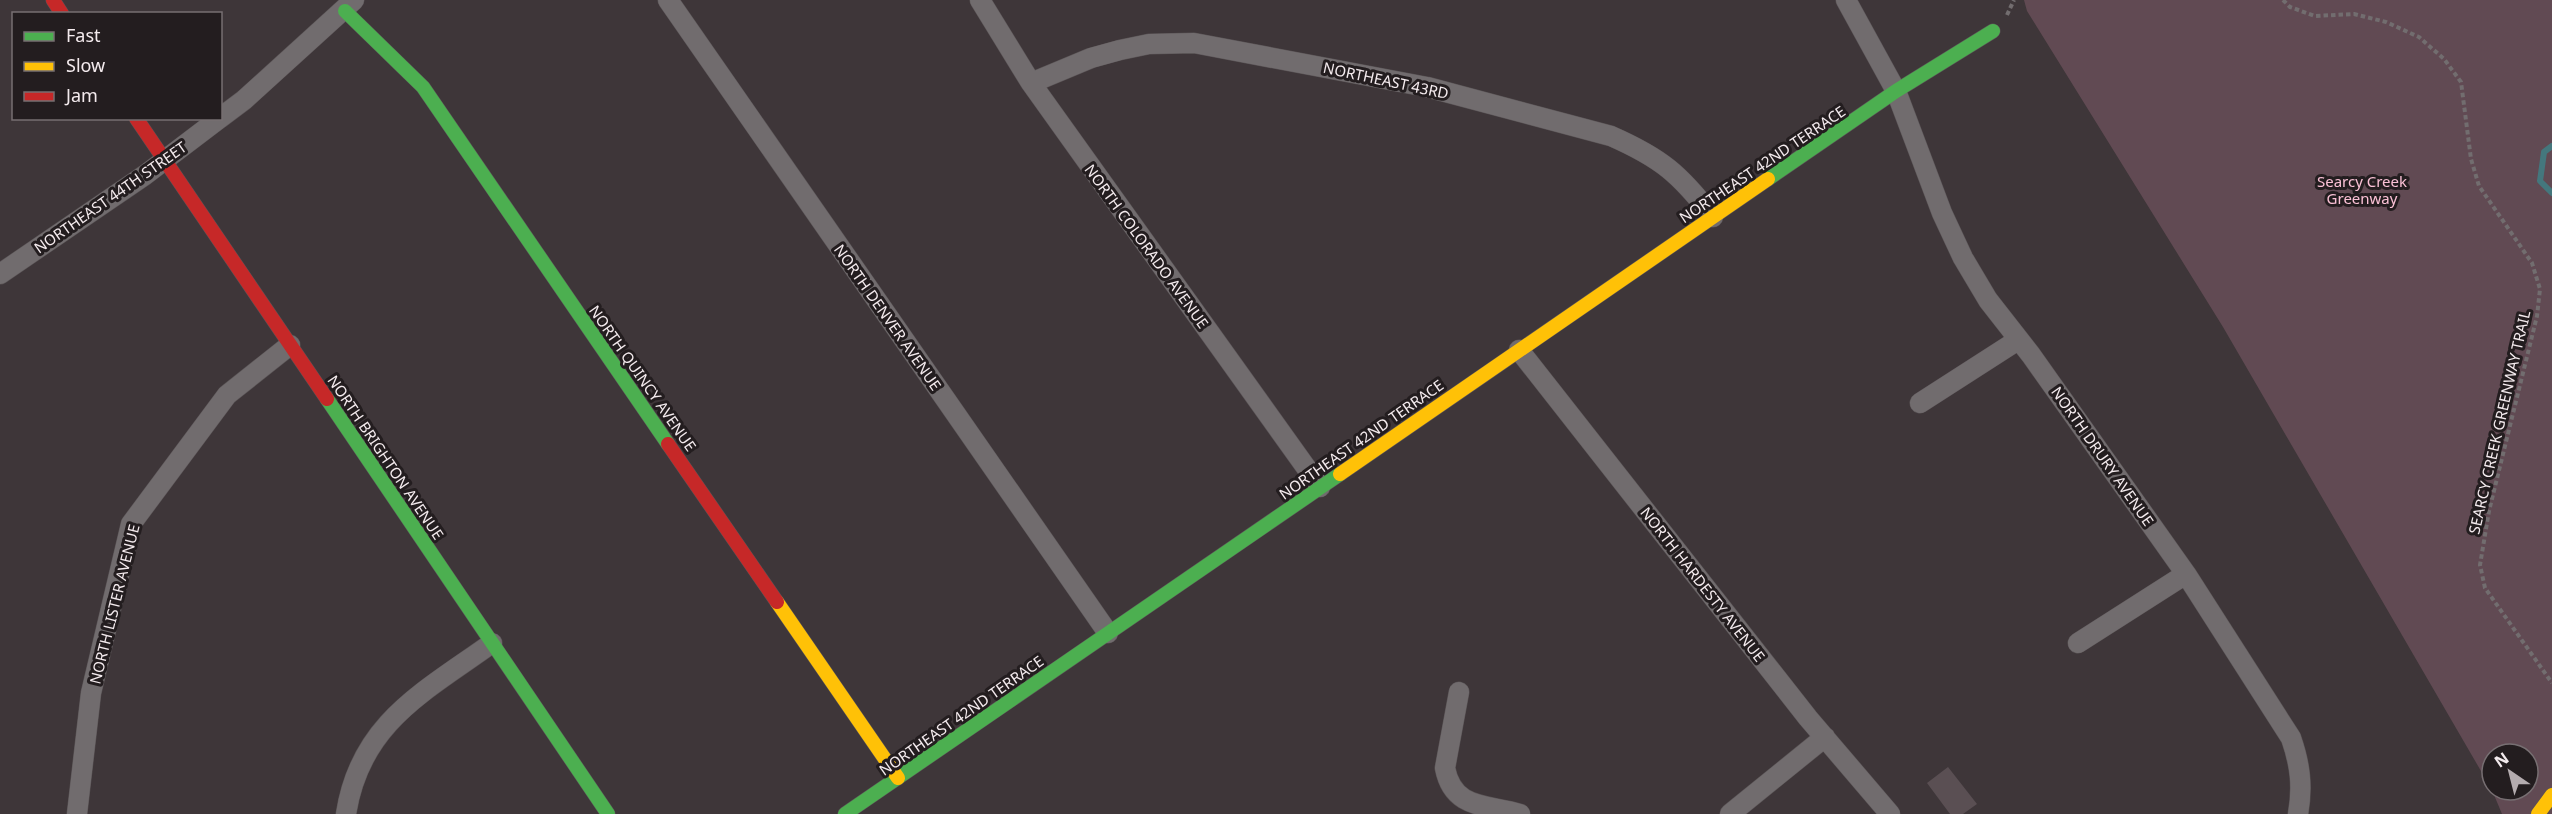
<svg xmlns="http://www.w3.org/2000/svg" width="2552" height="814" viewBox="0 0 2552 814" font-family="'Noto Sans',sans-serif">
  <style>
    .green { fill: #614a53 }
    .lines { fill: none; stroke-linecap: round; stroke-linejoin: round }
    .stream { stroke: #44777d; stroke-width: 6 }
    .building { fill: #5a4f53 }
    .street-casing { stroke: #5a5456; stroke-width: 21 }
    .fast-casing { stroke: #5a5456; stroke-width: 15 }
    .slow-casing { stroke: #5a5456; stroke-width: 15 }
    .jam-casing { stroke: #5a5456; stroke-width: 15 }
    .path { stroke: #726d6f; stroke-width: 4; stroke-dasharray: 4.5 3; stroke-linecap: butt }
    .street { stroke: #716c6e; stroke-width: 20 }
    .fast { stroke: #4caf50; stroke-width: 14 }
    .slow { stroke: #ffc107; stroke-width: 14 }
    .jam { stroke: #c62828; stroke-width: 14 }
    .labels { text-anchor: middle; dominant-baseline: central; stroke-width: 6; stroke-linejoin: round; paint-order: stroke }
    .street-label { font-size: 15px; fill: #f4ebee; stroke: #231d1f }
    .park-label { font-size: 15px; fill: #fac0d5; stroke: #231d1f }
  </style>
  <rect width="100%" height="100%" fill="#3e3639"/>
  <path class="green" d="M2024,0H2552V814H2502L2492,790H2528V754H2492V790L2223,327L2027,11Z"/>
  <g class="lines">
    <path class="stream" d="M2552,146L2544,152L2540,181L2552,193"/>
  </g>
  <path class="building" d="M1948,767L1977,804L1963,814H1950L1927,783Z"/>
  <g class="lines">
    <g class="street-casing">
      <path id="street" d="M668,0L1108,633
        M980,0L1031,83L1320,487
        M1846,0L1896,91L1942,213L1963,258L1988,300L2031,355L2186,574L2291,738C2300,764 2303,786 2298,814
        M1031,83L1091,58L1120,50L1149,44L1194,43L1427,87L1611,136C1661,158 1680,174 1713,217
        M220,118L244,100L354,0
        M0,274L145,175L220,118
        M1519,350L1808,718L1890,814
        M1920,403L2018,340
        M2078,643L2186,574
        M1459,692L1445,768C1453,810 1487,804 1520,814
        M77,814L91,693L131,524L227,395L290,345
        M346,814C360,723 424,692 492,643
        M1730,814L1825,737"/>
    </g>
    <g class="fast-casing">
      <path id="fast" d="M345,11L423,87L668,444
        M1768,179L1896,91L1993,31
        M327,399L608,814
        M845,814L1340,474"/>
    </g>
    <g class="slow-casing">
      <path id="slow" d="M1340,474L1768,179
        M777,602L898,778
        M2538,814L2552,795"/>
    </g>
    <g class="jam-casing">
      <path id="jam" d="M53,0L62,14
        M136,118L327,399
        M668,444L777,602"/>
    </g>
    <path class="path" d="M2283,0L2290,7L2315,16L2354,14L2386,22L2419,37L2444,59L2461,82L2471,159L2479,186L2532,263L2540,289L2537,316L2489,511L2480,565L2485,588L2552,683
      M2007,15L2014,0"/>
    <use href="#street" class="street"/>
    <use href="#fast" class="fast"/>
    <use href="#slow" class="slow"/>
    <use href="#jam" class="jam"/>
  </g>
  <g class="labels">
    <g class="street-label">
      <text transform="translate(1386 80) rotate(12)">NORTHEAST 43RD</text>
      <text transform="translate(1762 164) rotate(-34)">NORTHEAST 42ND TERRACE</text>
      <text transform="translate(110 197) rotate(-35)">NORTHEAST 44TH STREET</text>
      <text transform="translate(1147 246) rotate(54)">NORTH COLORADO AVENUE</text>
      <text transform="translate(888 317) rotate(55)">NORTH DENVER AVENUE</text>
      <text transform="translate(643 378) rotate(55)">NORTH QUINCY AVENUE</text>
      <text transform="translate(2499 422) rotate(-77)">SEARCY CREEK GREENWAY TRAIL</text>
      <text transform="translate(1361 439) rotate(-35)">NORTHEAST 42ND TERRACE</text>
      <text transform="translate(2103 456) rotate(55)">NORTH DRURY AVENUE</text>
      <text transform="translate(386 457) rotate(56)">NORTH BRIGHTON AVENUE</text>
      <text transform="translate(1703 584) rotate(52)">NORTH HARDESTY AVENUE</text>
      <text transform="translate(114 604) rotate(-76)">NORTH LISTER AVENUE</text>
      <text transform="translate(961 715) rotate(-35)">NORTHEAST 42ND TERRACE</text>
    </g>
    <g class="park-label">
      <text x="2362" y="181">Searcy Creek<tspan x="2362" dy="17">Greenway</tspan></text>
    </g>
  </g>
  <rect x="12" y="12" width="210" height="108" fill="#231d1f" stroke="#776f72" stroke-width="1.5"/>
  <rect x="24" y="32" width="30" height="9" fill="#4caf50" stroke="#776f72" stroke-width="1.5"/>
  <text x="66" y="42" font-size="18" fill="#f4ebee">Fast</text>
  <rect x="24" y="62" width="30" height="9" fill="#ffc107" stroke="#776f72" stroke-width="1.5"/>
  <text x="66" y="72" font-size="18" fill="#f4ebee">Slow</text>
  <rect x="24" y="92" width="30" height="9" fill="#c62828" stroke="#776f72" stroke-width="1.5"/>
  <text x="66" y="102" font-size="18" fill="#f4ebee">Jam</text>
  <g transform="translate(2510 772) rotate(325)"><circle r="28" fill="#231d1f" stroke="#776f72" stroke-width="1.5"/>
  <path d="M0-4.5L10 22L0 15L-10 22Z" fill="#b4acaf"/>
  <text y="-9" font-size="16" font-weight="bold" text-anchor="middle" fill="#f4ebee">N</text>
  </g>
</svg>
